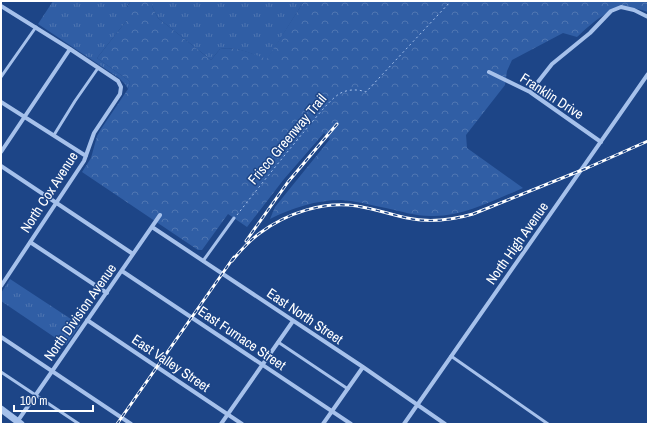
<svg xmlns="http://www.w3.org/2000/svg" width="649" height="425" viewBox="0 0 649 425" font-family="'Archivo Narrow',sans-serif">
  <style>
    .grass { fill: url(#grass-tufts) }
    .forest { fill: url(#forest-crowns) }
    .lines { fill: none; stroke-linecap: round; stroke-linejoin: round }
    .path { stroke: #a6c1eb; stroke-width: 1; stroke-dasharray: 2 3; stroke-linecap: butt }
    .service { stroke: #a6c1eb; stroke-width: 3 }
    .minor { stroke: #a6c1eb; stroke-width: 4 }
    .tertiary { stroke: #a6c1eb; stroke-width: 7 }
    .rail-casing { stroke: #fff; stroke-width: 3 }
    .rail { stroke: #1d4587; stroke-width: 1.5; stroke-dasharray: 4.5; stroke-linecap: butt }
    .labels { text-anchor: middle; dominant-baseline: central; stroke-width: 3; stroke-linejoin: round; paint-order: stroke }
    .street-label { font-size: 14px; fill: #fff; stroke: #1d4587 }
  </style>
  <defs>
    <pattern id="grass-tufts" width="24" height="20" patternUnits="userSpaceOnUse"><rect width="24" height="20" fill="#305ea5"/><path d="M3 7l-1-3M5 7V3M7 7l1-3M15 17l-1-3M17 17v-4M19 17l1-3" fill="none" stroke="#4f76b2"/></pattern>
    <pattern id="forest-crowns" width="20" height="18" patternUnits="userSpaceOnUse"><rect width="20" height="18" fill="#305ea5"/><path d="M2 6a3 3 0 1 1 6 0M12 15a3 3 0 1 1 6 0" fill="none" stroke="#4f76b2"/></pattern>
  </defs>
  <rect width="100%" height="100%" fill="#1d4587"/>
  <path class="grass" d="M53,1H131L127,6V20L97,58L128,80L130,82L128,89L125,84L119,78L38,24Z
    M152,1H304L267,60C252,54 237,46 220,49L211,60L158,18L152,6Z
    M10,279L80,325L66,345L1,301V293Z"/>
  <path class="forest" d="M131,1H152V6L158,18L211,60L220,49C237,46 252,54 267,59L304,1H648V12C616,0 599,17 577,37L563,33L512,60L507,71L505,85L466,135L467,148L523,188C494,200 463,217 431,216C415,216 400,211 386,208C371,205 356,201 341,200C317,200 291,208 270,219L275,207L330,139L324,133L284,179L247,227L228,214L202,250H198L82,172L91,158L97,136L101,129L128,89L130,82L128,80L97,58L127,20C124,11 126,8 131,1Z"/>
  <g class="lines">
    <path class="path" d="M237,215C258,188 280,161 302,134C312,123 327,102 339,94C347,89 358,89 366,92L451,1"/>
    <path class="service" d="M1,77L36,27
      M54,135L75,101L98,68
      M203,261L234,218
      M278,342L348,389
      M451,356L548,424
      M1,372L79,424"/>
    <path class="minor" d="M1,6L70,49L118,81L121,87L120,94L94,133L84,161L1,286
      M489,72L530,92L601,142
      M530,92L552,64L590,33L611,11L621,7L634,10L648,17
      M1,102L86,156
      M1,152L70,49
      M1,166L133,254
      M152,227L363,367L445,424
      M30,242L107,293
      M122,271L351,424
      M87,320L242,424
      M1,337L131,424
      M17,422L160,215
      M221,424L293,321
      M323,424L363,367
      M404,424L648,74"/>
    <path class="tertiary" d="M1,409L21,424"/>
    <g class="rail-casing">
      <path id="rail" d="M246,241L288,182L337,124
        M232,261C240,251 249,241 260,233C287,213 323,201 357,206C374,209 390,214 407,218C430,223 452,220 473,214L587,168L648,141
        M117,424L234,257"/>
    </g>
    <use href="#rail" class="rail"/>
  </g>
  <g class="labels">
    <g class="street-label">
      <text transform="translate(552 96) rotate(33)">Franklin Drive</text>
      <text transform="translate(287 139) rotate(-50)">Frisco Greenway Trail</text>
      <text transform="translate(49 192) rotate(-57)">North Cox Avenue</text>
      <text transform="translate(517 243) rotate(-55)">North High Avenue</text>
      <text transform="translate(80 312) rotate(-55)">North Division Avenue</text>
      <text transform="translate(305 316) rotate(34)">East North Street</text>
      <text transform="translate(242 338) rotate(34)">East Furnace Street</text>
      <text transform="translate(171 363) rotate(34)">East Valley Street</text>
    </g>
  </g>
  <rect width="649" height="425" fill="none" stroke="#ffffff" stroke-width="4"/>
  <path d="M14 405v6h79v-6" fill="none" stroke="#ffffff" stroke-width="2"/>
  <text x="20" y="405" font-size="12" fill="#ffffff" stroke="#1d4587" stroke-width="3" paint-order="stroke">100 m</text>
</svg>
